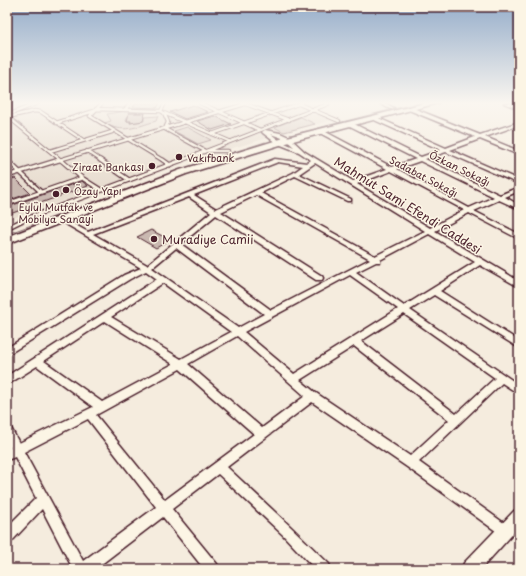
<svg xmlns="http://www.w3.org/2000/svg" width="526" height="576" viewBox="0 0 526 576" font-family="'Playpen Sans',sans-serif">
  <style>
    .built { fill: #e8ddd0 }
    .green { fill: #dbcec4; stroke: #927678 }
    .building { fill: #cab9b1; stroke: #4a1f2b }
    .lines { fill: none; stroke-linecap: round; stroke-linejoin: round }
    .service-far1-casing { stroke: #4a1f2b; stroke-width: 4.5 }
    .service-casing { stroke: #4a1f2b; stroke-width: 5.5 }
    .minor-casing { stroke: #4a1f2b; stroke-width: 3 }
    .tertiary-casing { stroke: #4a1f2b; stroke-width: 3 }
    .primary-casing { stroke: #4a1f2b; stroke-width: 3 }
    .service-far1 { stroke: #fcf5e5; stroke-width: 2.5 }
    .service { stroke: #fcf5e5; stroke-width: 3 }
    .minor { fill: #fcf5e5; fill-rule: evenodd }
    .tertiary { fill: #fcf5e5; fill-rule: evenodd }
    .primary { fill: #fcf5e5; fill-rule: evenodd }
    .poi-dot { fill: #4a1f2b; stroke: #fcf5e5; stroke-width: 1.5 }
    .labels { text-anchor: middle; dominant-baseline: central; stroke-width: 3; stroke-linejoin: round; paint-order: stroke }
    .far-poi-label { font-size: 10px; fill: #4a1f2b; stroke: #fcf5e5; text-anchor: start }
    .far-street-label { font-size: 10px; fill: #4a1f2b; stroke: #fcf5e5 }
    .street-label { font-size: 12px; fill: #4a1f2b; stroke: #fcf5e5 }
    .poi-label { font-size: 12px; fill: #4a1f2b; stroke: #fcf5e5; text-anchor: start }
  </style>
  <rect width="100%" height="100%" fill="#f5ecde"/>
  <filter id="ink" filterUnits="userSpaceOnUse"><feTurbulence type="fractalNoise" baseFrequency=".025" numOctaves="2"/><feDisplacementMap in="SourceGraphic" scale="8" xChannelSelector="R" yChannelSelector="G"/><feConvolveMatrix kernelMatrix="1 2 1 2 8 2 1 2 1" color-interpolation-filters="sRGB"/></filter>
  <g filter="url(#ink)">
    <path class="built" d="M7,103H313L332,120L161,168L7,220Z"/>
    <path class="green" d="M417,103H424L293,136L290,135Z
      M126,111H137V113L128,114L126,121H130V123L144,121V117L158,116L156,121C136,127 123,134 104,123L111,121L107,114Z
      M301,117L315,124L284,132L274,127Z
      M187,127L211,140L198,144L174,131Z
      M265,142L268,143L195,167L7,238V234L194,165Z"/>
    <path class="building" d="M136,103H160L157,108L133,107Z
      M193,105L208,112L185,119L170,112Z
      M129,113H145L143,121L130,123L131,121H127Z
      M215,116L231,124L212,130L197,121Z
      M15,178L30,193L7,201V181Z
      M82,181L88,186L7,215V207Z
      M151,230L170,240L156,248L137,237Z"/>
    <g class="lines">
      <g class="service-far1-casing">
        <path id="service-far1" d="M102,103L90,116L164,161
          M165,103L161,111L164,113L229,141
          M200,103L260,130
          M243,103L289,120
          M299,104L339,121
          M96,109L161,111
          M125,110L130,103
          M164,113L168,122L165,129L205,151H228
          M10,114L38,103
          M7,116L62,161
          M8,117L35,111L41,112L83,140
          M56,123L94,111
          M212,134L301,103
          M50,151L112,132
          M87,151L102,161
          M7,160L8,161
          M56,161L245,104
          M180,161L328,104"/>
      </g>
      <g class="service-casing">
        <path id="service" d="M7,160L41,192
          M61,160L82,178L101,190
          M100,160L129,180
          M163,160L170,165
          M7,176L59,160
          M7,204L82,178
          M7,228L23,220L182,160"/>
      </g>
      <g class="minor-casing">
        <path id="minor" d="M379,103H385L394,108L390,109Z
          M504,103H510L519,106V109Z
          M409,108H413L480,135L519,122V125L485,137L519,151V155L480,139L450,150L519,180V184L446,152L425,159L500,195L519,187V191L505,197L519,205V209L499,200L474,211L519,234V239L469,213L435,231L519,281V287L480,265L440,291L519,341V348L434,295L410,310L519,385V394L502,383L419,462L508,526L510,530L508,534L504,536L500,534L407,467L312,402L227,467L291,527L329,564L331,569H315L283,535L218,474L172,509L217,564L219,569H204L163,517L95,569H73L42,509L12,541L7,542V527L36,498L15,457L7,460V449L10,448L7,442V426L11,428L19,443L93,407L37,366L7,385V376L157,279L146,271L130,279L7,355V348L124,275L141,268L59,220V218H63L88,232L275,159L307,163L311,160L299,152L276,143L263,133L262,132L265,130L280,133L289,137L305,152L353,181L387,169L318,132V130H322L392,167L416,159L348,125V123H352L421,157L441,150L372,119V117H376L446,148L475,137L409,110ZM271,134L285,139L294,147L280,141ZM420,161L494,197L469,208L397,169ZM278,162L303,166L293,173L216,209L194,195ZM315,163L425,231L375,256L261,193L295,176L347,201H351V199L299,174ZM391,171L464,210L430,228L357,184ZM256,195L370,259L271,310L181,244L216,215L316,280H322L323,278L322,276L221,212ZM189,197L211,212L147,265L93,234ZM429,234L475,262L404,306L356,272L376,262H380V260ZM176,248L264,314L238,328L152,268ZM350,275L398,309L294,374L244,332ZM163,283L231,332L181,359L111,317ZM404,314L495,378L456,414L361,341ZM105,321L173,364L102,402L44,361ZM237,336L305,396L262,428L188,364ZM354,346L449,420L410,456L316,393L300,380ZM180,369L254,434L165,500L96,415ZM88,419L156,507L83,561L24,452Z"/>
      </g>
      <g class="tertiary-casing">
        <path id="tertiary" d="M519,508V527L481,569H462L464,563L514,511Z"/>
      </g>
      <g class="primary-casing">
        <path id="primary" d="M425,103H438L293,141L186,174L7,244V237L180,170L287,137Z"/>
      </g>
      <use href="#service-far1" class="service-far1"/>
      <use href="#service" class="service"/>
      <use href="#minor" class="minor"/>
      <use href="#tertiary" class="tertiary"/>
      <use href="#primary" class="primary"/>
    </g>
  </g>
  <linearGradient id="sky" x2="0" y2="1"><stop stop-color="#95adca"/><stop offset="0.56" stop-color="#faf6f0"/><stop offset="1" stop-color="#faf6f0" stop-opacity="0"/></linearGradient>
  <rect width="526" height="184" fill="url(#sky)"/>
  <g class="poi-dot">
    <circle cx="179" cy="157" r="4"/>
    <circle cx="152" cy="166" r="4"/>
    <circle cx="66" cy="190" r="4"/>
    <circle cx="56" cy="194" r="4"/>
    <circle cx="154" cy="239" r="4"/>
  </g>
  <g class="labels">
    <g class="far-poi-label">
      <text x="187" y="157">Vakıfbank</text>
      <text x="144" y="166" text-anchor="end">Ziraat Bankası</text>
      <text x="74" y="190">Özay Yapı</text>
      <text x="56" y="206" text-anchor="middle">Eylül Mutfak ve<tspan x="56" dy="12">Mobilya Sanayi</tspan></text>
    </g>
    <g class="far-street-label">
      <text transform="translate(460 168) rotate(26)">Özkan Sokağı</text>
      <text transform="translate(424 176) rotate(28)">Sadabat Sokağı</text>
    </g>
    <g class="street-label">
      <text transform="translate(408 205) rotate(32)">Mahmut Sami Efendi Caddesi</text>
    </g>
    <g class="poi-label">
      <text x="162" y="239">Muradiye Camii</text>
    </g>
  </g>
  <rect width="526" height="576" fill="none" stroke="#fcf5e5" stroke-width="24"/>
  <rect x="12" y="12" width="502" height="552" fill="none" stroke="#4a1f2b" stroke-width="1.5" filter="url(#ink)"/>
</svg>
